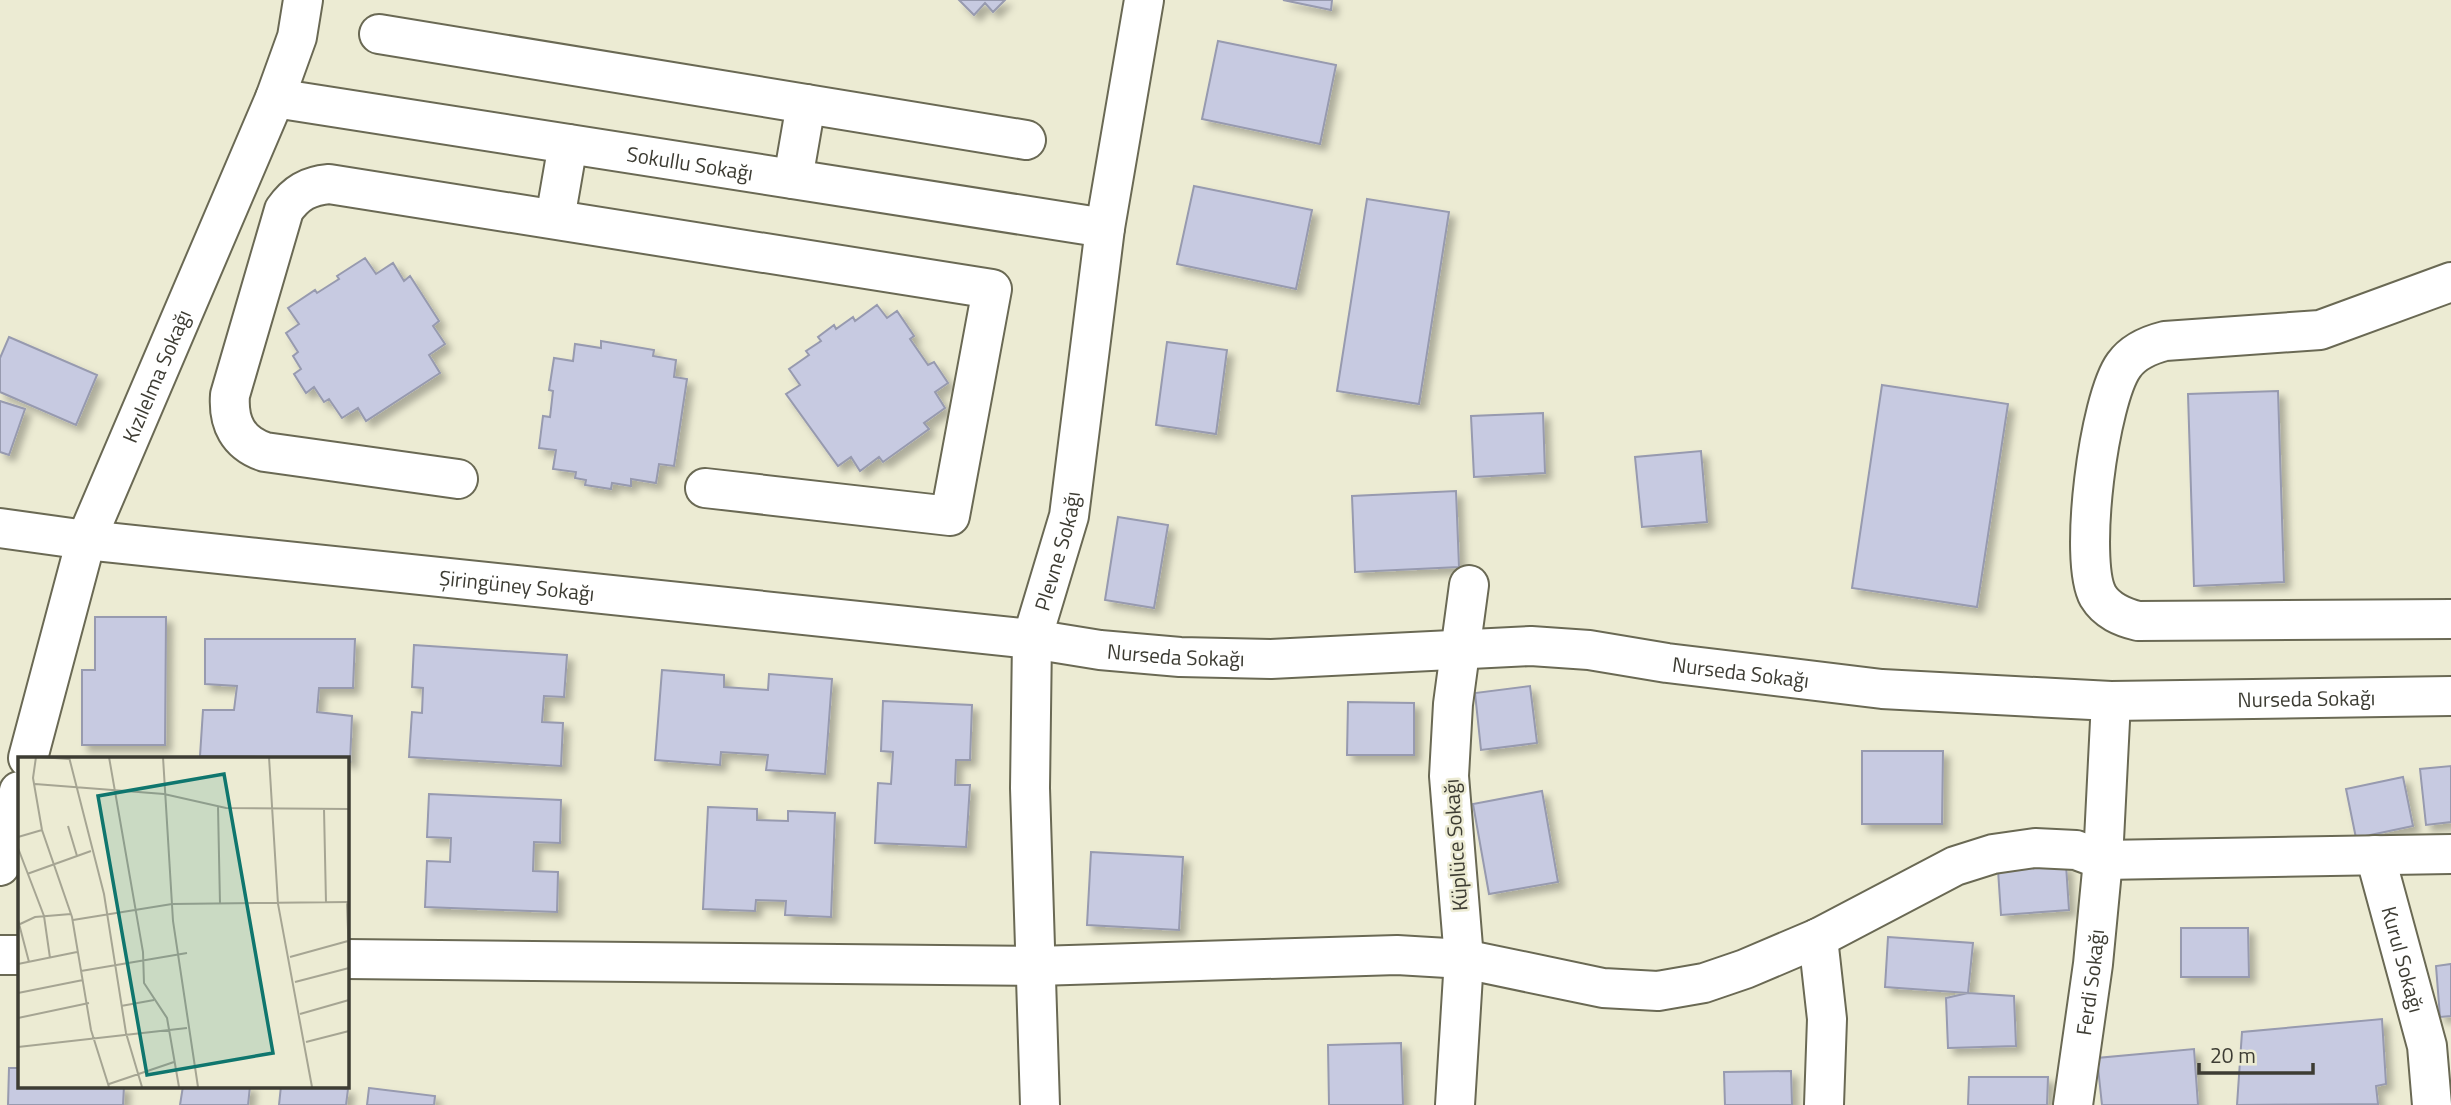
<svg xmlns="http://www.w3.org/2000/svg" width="2451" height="1105" viewBox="0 0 2451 1105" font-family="'Titillium Web',sans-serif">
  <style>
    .building { fill: #c7cae1; stroke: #979aaf; stroke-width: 2; filter: url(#shadow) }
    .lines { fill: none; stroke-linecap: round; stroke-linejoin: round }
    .minor-casing { stroke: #6a6954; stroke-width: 42 }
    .minor { stroke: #fff; stroke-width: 38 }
    .labels { text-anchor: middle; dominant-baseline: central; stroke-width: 5; stroke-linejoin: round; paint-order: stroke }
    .street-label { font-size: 21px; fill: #3d3c33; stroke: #ecebd3 }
    .inset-road { fill: none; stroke: #a6a593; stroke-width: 2 }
    .view { fill: #0f766e; fill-opacity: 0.15; stroke: #0f766e; stroke-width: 3.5 }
    .inset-edge { fill: none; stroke: #3d3c33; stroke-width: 3.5 }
  </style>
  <defs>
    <filter id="shadow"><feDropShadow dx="6" dy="6" stdDeviation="3.5" flood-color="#0004"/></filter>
  </defs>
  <rect width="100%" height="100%" fill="#ecebd3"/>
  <path class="building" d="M959,0H1005L993,12L985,3L974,15Z
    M1283,0H1332L1331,10Z
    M1218,41L1336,65L1320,144L1202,119Z
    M1194,186L1312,210L1296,289L1177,264Z
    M1367,199L1449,212L1419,404L1337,391Z
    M365,258L376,274L393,263L404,281L410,276L439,321L433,326L445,344L429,355L440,373L366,421L358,408L342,418L329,399L324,402L314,387L306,393L294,374L301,369L293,356L298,352L286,333L299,324L288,308L315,290L317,293L339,279L337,276Z
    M877,305L887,318L897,311L914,336L910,339L928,365L934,362L948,383L935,392L945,408L924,423L929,429L883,462L879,457L860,471L851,457L838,466L786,394L800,385L789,369L809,355L806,351L821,341L818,337L834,325L836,329L853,317L855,321Z
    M9,337L97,375L76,425L0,392V358Z
    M601,341L654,350L653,356L676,360L674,377L687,379L674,466L659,464L656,483L631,479V486L612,483L611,489L585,485L586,480L575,478L576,472L553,469L556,450L539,448L543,416L550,417L553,391L549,390L554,358L573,361L575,344L601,348Z
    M1167,342L1227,350L1216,434L1156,425Z
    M1882,385L2008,404L1977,607L1852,588Z
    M2278,391L2284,582L2194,586L2188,394Z
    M0,401L25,409L9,455L0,452Z
    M1543,413L1545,473L1474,477L1471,416Z
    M1701,451L1707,522L1642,527L1635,457Z
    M1456,491L1459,567L1355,572L1352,496Z
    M1118,517L1168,525L1154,608L1105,600Z
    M95,617H166L165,745H82V670H95Z
    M205,639H355L353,688H319L317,712L352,716L350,762H346V758L200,756L203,710H234L237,686L205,684Z
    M414,645L567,655L564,697L544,696L542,722L563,723L561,766L409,757L412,712L422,713L423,688L412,687Z
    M662,670L724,675V687L768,690L769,674L832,679L825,774L766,770L768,755L721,752L720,765L655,760Z
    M1530,686L1537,743L1481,750L1475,693Z
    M883,701L972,705L970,760H956L955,785H970L966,847L875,843L878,783L891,784L893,752L881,751Z
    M1348,702L1414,703V755H1347Z
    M1862,751H1943L1942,824H1862Z
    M2451,766V822L2426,825L2420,769Z
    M2403,777L2413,826L2356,838L2346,789Z
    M1542,791L1558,882L1489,894L1473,804Z
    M429,794L561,800L560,843L534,842L533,871L558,872L557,912L425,907L427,861L450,862L451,838L427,837Z
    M708,807L757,809V820L788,821V811L835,813L831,917L785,915L786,901L756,900L755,911L703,909Z
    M1091,852L1183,857L1179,930L1087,925Z
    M2066,865L2069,910L2001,915L1998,870Z
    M2181,928H2248L2249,977H2181Z
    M1888,937L1973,943L1968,993L1885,987Z
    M2451,964V1016L2440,1017L2436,966Z
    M1968,993L2014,996L2016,1046L1948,1048L1946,998Z
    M2382,1019L2386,1084L2376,1086L2378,1104L2237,1105L2242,1032Z
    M1401,1043L1403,1105H1329L1328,1045Z
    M2194,1049L2198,1105H2102L2097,1058Z
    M9,1068H19V1086H124L123,1105H8Z
    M1791,1071L1792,1105H1725L1724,1072Z
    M1969,1077H2048L2047,1105H1968Z
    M183,1086H250L248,1105H180Z
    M281,1086H320L348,1089L346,1105H279Z
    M369,1088L435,1096L434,1105H367Z"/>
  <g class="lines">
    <g class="minor-casing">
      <g id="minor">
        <path d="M379,34L1026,140"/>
        <path id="s1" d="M275,98L1105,228"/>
        <path d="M793,179L806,104"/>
        <path d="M555,219L568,144"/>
        <path d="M2451,282L2320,330L2165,341C2149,345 2134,351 2124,365C2099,399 2078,560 2098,596C2107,611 2122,617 2138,621L2451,619"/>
        <path d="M458,479L265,452C238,443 228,423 230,395L284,210C296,193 308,186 329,184L992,289L950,516L705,488"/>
        <path id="s2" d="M0,528L86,540L1032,639L1100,650L1180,657L1271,659L1531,646L1589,650L1667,663L1882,689L2111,701L2451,696"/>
        <path id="s3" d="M28,758L86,540L275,98L297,37L303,0"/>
        <path id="s4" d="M2375,855L2427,1046L2432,1105"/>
        <path d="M0,866L19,791"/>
        <path d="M1818,938L1827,1019L1824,1105"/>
        <path d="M0,955H19"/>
        <path d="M346,959L1037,966L1397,955L1464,959L1603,988L1658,991L1704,983L1745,969L1818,938L1955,866L1993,854L2035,848L2076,850L2103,860L2451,854"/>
        <path id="s5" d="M1040,1105L1030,788L1032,639L1069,516L1105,228L1144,0"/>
        <path d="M1455,1105L1464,959L1449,776L1453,704L1469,585"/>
        <path id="s6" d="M2073,1105L2093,964L2103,860L2111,701"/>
      </g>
    </g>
    <use href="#minor" class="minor"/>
  </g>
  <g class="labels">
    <g class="street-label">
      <text stroke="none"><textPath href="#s1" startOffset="420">Sokullu Sokağı</textPath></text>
      <text stroke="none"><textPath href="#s3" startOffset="404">Kızılelma Sokağı</textPath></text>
      <text stroke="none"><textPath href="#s5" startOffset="558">Plevne Sokağı</textPath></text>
      <text stroke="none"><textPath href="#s2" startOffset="520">Şiringüney Sokağı</textPath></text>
      <text stroke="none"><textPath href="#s2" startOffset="1183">Nurseda Sokağı</textPath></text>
      <text stroke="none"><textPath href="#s2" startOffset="1750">Nurseda Sokağı</textPath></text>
      <text stroke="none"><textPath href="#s2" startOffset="2317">Nurseda Sokağı</textPath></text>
      <text transform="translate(1455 845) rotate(-94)">Küplüce Sokağı</text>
      <text stroke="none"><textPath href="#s4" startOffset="108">Kurul Sokağı</textPath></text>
      <text stroke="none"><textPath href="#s6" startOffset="124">Ferdi Sokağı</textPath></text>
    </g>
  </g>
  <g transform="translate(18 757)">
    <rect width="331" height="331" fill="#ecebd3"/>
    <path class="inset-road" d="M18,0L15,21L24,73L54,160L73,273L91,330M22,0L51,2M51,0L86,137L108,276L124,330M91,0L125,195L126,226L149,261L161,330M145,0L155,164L180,330M251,0L260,147L294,330M17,27L146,37L208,51L331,52M200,50L202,147M306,52L308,146M50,69L59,99M0,80L24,73M0,91L26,159L32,201M9,117L73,94M329,145L331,200M0,163L11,205M55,163L154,147L331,145M0,168L17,160L53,157M272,200L330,184M0,207L59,195M63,214L169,196M277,225L331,211M0,236L65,223M103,249L136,243M282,257L331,243M0,261L71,246M288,285L331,274M0,290L169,271M91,327L156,305"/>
    <path class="view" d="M206,17L255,296L129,318L80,39Z"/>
    <rect width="331" height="331" class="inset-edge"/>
  </g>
  <path d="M2199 1063v10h114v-10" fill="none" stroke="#3d3c33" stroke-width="3.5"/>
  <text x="2210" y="1063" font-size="21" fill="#3d3c33" stroke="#ecebd3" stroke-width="5" paint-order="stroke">20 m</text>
</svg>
